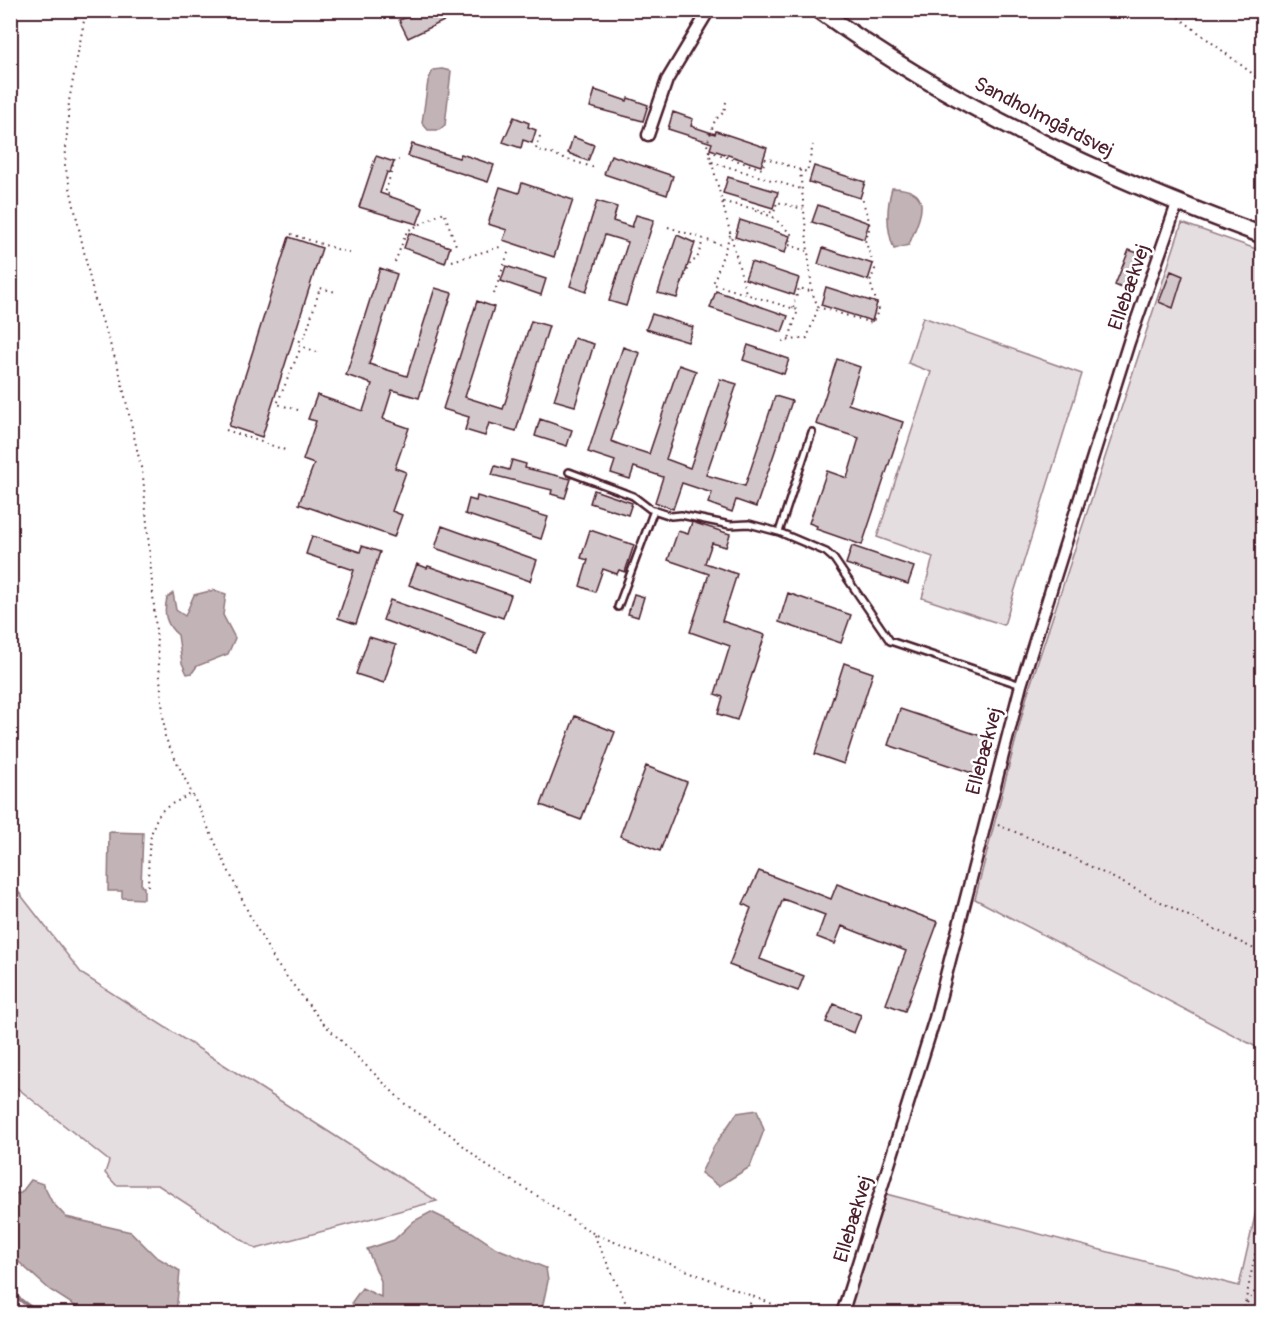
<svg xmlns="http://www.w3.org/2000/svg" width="1273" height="1324" viewBox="0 0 1273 1324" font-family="Pangolin,sans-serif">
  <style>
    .green { fill: #e5dee0; stroke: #987e86; stroke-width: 1.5 }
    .water { fill: #c1b3b6; stroke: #91787e; stroke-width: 1.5 }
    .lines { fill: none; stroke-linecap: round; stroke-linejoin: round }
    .stream { stroke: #91787e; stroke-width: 4 }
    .building { fill: #d2c7cb; stroke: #4a1f2b; stroke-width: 1.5 }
    .lane-casing { stroke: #4a1f2b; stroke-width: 10 }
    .street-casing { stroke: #4a1f2b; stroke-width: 15 }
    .secondary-casing { stroke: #4a1f2b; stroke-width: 20 }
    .path { stroke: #4a1f2b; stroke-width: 2; stroke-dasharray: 1.5 4.5; stroke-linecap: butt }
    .lane { stroke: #fff; stroke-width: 5 }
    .street { stroke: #fff; stroke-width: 10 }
    .secondary { stroke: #fff; stroke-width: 15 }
    .labels { text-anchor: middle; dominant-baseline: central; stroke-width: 5; stroke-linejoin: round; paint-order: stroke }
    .street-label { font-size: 20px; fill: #4a1f2b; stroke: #fff }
  </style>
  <rect width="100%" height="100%" fill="#fff"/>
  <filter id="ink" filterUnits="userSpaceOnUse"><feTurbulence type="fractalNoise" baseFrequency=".0167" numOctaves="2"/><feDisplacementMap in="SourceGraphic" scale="12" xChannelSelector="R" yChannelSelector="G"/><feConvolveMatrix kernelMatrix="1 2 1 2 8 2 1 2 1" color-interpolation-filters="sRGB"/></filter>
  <g filter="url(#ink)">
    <path class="green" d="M1182,223L1262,251V1050L975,899L1028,692Z
      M923,317L1082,374L1004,625L922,598L933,557L877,537L931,372L908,363Z
      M10,881L82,974L437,1201L256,1249L158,1185H116L105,1173L109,1161L11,1083Z
      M1262,1185V1313L847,1314L886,1194L1239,1286Z"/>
    <path class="water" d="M442,69L451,71L445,125L439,130H428L422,123L428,81L433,70Z
      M892,188C937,189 919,218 909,245L894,249C886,228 886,209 892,188Z
      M214,590L226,594L223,615L235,638L228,654L197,666L192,673L187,674L182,663L178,635C166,625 163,614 167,598L173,593L176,610L185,616L194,595Z
      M109,832L143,833L141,886L144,887V899L122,898V891H108Z
      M757,1110L764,1130L750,1167L719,1186L701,1173L714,1146L737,1113Z
      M31,1180L43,1184L52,1202L66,1217L131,1232L155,1256L180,1271L176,1313H86L50,1290L11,1255V1194L21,1193Z
      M431,1212L472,1232L496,1248L546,1268L548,1281L541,1313H355L352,1302L362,1288L381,1297V1281L367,1249L394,1240L414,1221Z"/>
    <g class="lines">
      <path class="stream" d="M10,1292L39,1314"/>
    </g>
    <path class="building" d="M429,10H467L408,38L399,20Z
      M595,90L627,101L628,98L648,105L643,121L590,107Z
      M673,112L693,119L691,126L715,134L716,131L767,148L761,166L710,149L712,143L668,129Z
      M514,117L529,123L528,127L536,130L532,143L523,140L521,148L503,142Z
      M573,137L594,145L588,161L568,153Z
      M412,144L459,158L461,154L494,165L488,182L408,156Z
      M611,155L673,176L667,195L604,174Z
      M376,156L394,162L390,173L387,172L380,193L423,208L417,224L359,207Z
      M814,166L865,182L860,198L809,182Z
      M728,177L778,192L773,208L723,193Z
      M522,183L573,200L554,257L503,240L507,230L488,224L500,187L519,193Z
      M597,201L617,207L613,221L632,227L636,215L654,220L626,306L609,301L628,242L605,235L586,292L570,286Z
      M818,205L869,223L864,239L812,222Z
      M740,220L790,236L785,253L735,237Z
      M409,233L450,247L445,263L404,248Z
      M677,235L695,243L677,298L658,293Z
      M289,237L322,248L262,437L229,426Z
      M823,248L873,264L868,280L818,264Z
      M1129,250L1141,254L1129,291L1115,285Z
      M751,262L799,278L794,295L745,279Z
      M506,266L546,279L541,295L501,281Z
      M380,268L397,274L369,364L407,376L435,288L452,293L419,398L392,390L383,419L409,428L395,468L406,472L392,511L402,515L394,537L299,504L314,464L303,460L316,421L308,419L317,395L363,411L372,384L346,375Z
      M1171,271L1183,276L1173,308L1159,302Z
      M826,287L877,303L872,321L821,305Z
      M716,291L788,316L782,332L710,308Z
      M477,301L494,307L465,397L503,409L531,321L549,326L516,431L489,423L485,436L465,430L469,417L443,409Z
      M652,314L693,327L688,342L646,329Z
      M574,338L594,344L575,406L554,400Z
      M748,345L789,359L784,374L743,360Z
      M623,347L640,353L611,441L621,445L649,454L679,365L696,371L666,459L690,468L720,379L737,384L706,475L745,486L775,396L792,401L756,507L736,500L732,512L708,503L712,493L682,483L673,509L655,502L663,477L634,467L630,479L611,473L615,461L588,452Z
      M837,359L860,367L848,404L903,422L862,545L816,529L817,526L809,523L827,471L847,478L859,438L816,424Z
      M540,419L572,430L567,446L535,436Z
      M512,460L526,464L525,468L571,479L565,498L551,494L552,490L492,475L495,466L509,470Z
      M594,490L632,503L628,515L590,503Z
      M477,496L548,517L541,539L465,514L469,499L476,501Z
      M692,522L730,534L726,547L712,543L705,563L737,574L722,621L765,635L737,720L718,714L723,697L715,694L730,646L690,632L709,574L668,560L678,531L688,534Z
      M442,526L537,560L530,581L435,548Z
      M590,530L634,545L625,572L619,570L617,574L603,569L595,592L580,586L588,560L581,558Z
      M312,536L360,552L362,546L380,552L356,624L338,618L354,570L306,554Z
      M852,546L914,567L908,584L846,564Z
      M417,564L427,568L428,566L511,595L503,618L409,585Z
      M788,593L851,615L841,643L779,622Z
      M634,594L644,597L638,617L628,614Z
      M390,600L485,633L477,654L383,620Z
      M369,637L396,645L384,683L356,674Z
      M844,663L873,673L844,764L815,754Z
      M900,709L990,739L978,775L888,745Z
      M575,716L615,732L581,820L541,805Z
      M646,766L687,782L660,851L620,836Z
      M759,871L831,899L837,884L938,922L905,1011L886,1004L906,951L842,926L835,944L817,937L825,915L783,899L760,959L804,976L798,991L729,965L751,908L743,904Z
      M834,1004L861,1015L854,1033L826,1022Z"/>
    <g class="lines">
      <g class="lane-casing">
        <path id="lane" d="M569,472L633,496L650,509L671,516L681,515L730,525L749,524L779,532L826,552L834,559L890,641L1021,685
          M779,532L812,432
          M618,607L654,510"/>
      </g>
      <g class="street-casing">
        <path id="street" d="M648,135L667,80L709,10
          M842,1314L935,1018L1021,685L1129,342L1177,204"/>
      </g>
      <g class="secondary-casing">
        <path id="secondary" d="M819,10C954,108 1107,178 1262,235"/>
      </g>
      <path class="path" d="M86,10L69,101L65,165L94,297L119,370L143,476L165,737L250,916L276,963L322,1022L405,1104L451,1135L487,1166L536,1195L594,1234L798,1314
        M796,10L807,16
        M1169,10L1262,81
        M726,102L724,112L715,120L707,144L746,293
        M540,136L536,149L595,168
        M709,151L762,169L766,158L807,172L813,145
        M712,162L801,189
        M800,170L812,292L818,307L872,323L879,310L870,282L875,269L865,240C875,223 865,215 862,196
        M389,194L385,193L395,160H399
        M723,202L774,213L777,202L803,209
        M756,211L773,217L791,234L789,245L807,251
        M668,227L725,246
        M291,234L349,253
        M730,235L713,284L798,310L788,342
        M452,261L500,247
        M395,262L407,231L444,212L457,248
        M685,276L691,262L697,259L703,240
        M494,294L509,250
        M793,308L799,288L810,291
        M782,341L807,338L818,308
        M317,352L298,345L301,338L305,337L320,288L336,292
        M298,410L277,404L301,347
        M226,430L285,450
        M998,825L1052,847L1262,953
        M148,886C149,863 146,830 162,811C169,804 183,799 191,794
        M594,1235L631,1314
        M1247,1303L1262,1281
        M743,1314L753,1299
        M1243,1314L1262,1220"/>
      <use href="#lane" class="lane"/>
      <use href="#street" class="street"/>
      <use href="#secondary" class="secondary"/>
    </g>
  </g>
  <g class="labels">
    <g class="street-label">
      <text transform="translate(1044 117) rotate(27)">Sandholmgårdsvej</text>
      <text transform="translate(1129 287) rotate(-71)">Ellebækvej</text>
      <text transform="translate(984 751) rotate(-75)">Ellebækvej</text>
      <text transform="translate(853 1219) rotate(-73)">Ellebækvej</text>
    </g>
  </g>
  <rect width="1273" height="1324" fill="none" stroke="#fff" stroke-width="36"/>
  <rect x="18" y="18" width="1237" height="1288" fill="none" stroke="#4a1f2b" stroke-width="2" filter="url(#ink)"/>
</svg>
